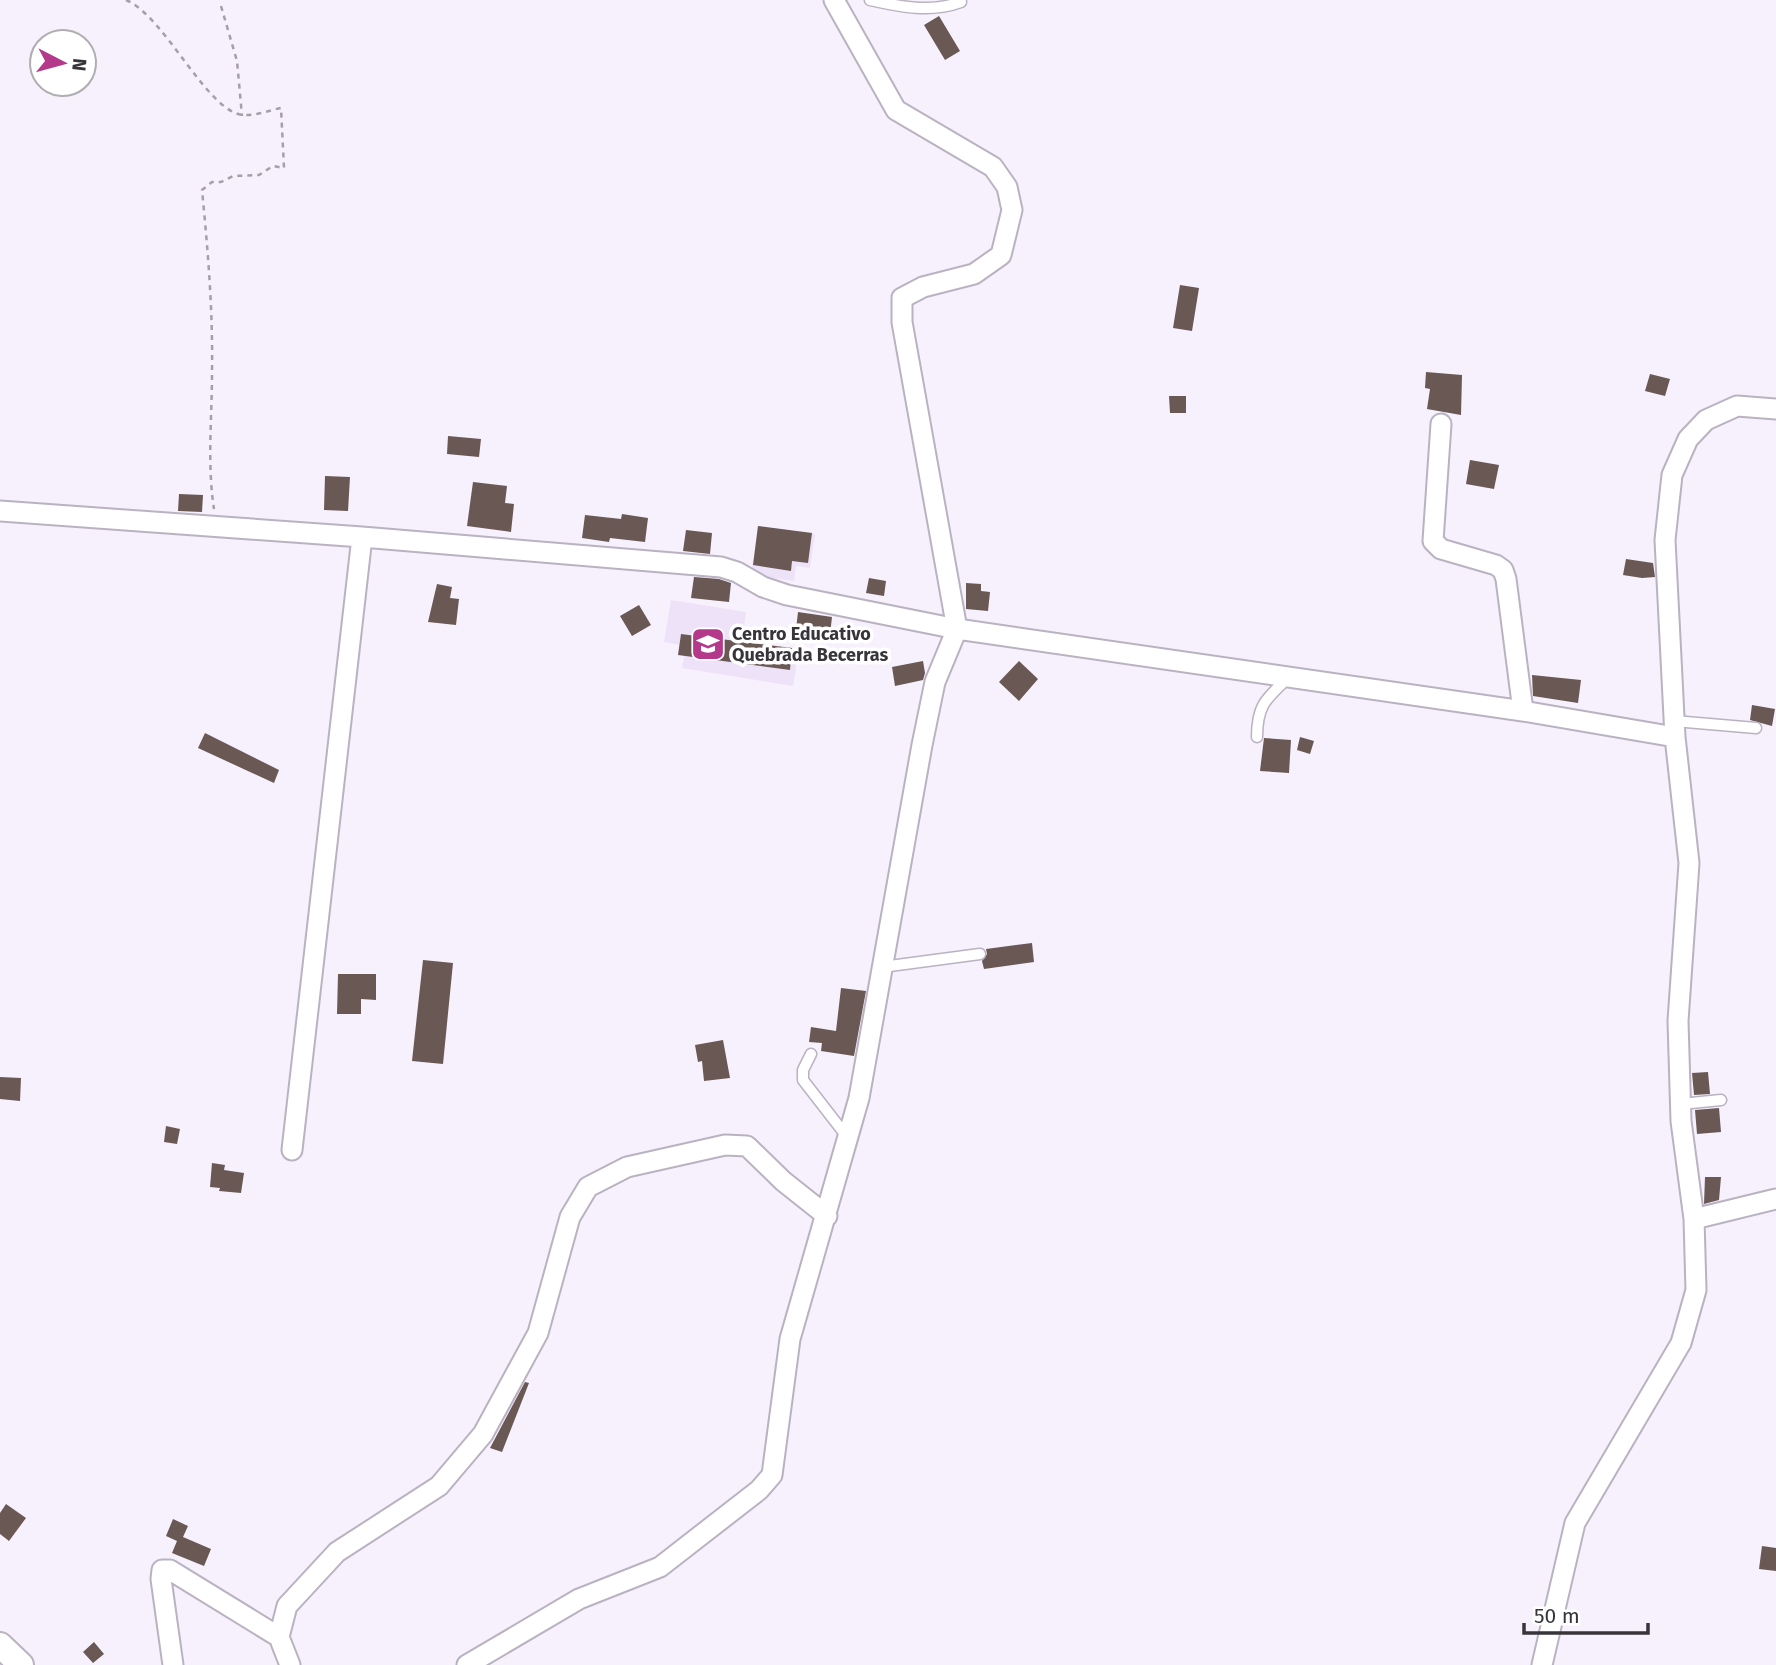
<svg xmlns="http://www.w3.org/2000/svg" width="1776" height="1665" viewBox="0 0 1776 1665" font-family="'Fira Sans',sans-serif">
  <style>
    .built { fill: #eee2f8 }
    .building { fill: #695854 }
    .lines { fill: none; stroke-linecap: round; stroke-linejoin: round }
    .service-casing { stroke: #bab2c1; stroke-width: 13 }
    .minor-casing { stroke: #bab2c1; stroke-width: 23 }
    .tertiary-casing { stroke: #bab2c1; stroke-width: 28 }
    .path { stroke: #a59fa9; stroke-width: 2.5; stroke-dasharray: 5 5; stroke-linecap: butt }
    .service { stroke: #fff; stroke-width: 10 }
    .minor { stroke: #fff; stroke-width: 19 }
    .tertiary { stroke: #fff; stroke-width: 24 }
    .labels { text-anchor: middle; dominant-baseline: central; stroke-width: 7; stroke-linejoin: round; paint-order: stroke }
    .poi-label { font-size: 18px; font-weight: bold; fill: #37343a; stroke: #fff; text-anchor: start }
  </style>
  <rect width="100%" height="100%" fill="#f7f0fd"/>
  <path class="built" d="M758,526L815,534L810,568L796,566L794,581L751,575Z
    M671,600L746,612L741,647L798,656L793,686L682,668L686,646L664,642Z"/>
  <path class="building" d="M939,16L960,51L945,60L924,25Z
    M1180,285L1199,288L1192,331L1173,328Z
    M1426,372L1462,375L1461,415L1427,409L1430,389L1425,388Z
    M1650,374L1670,379L1665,396L1645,391Z
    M1169,396H1186V413H1170Z
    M448,436L481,439L479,457L447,454Z
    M1470,460L1499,465L1494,489L1466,484Z
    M325,476L350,477L348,511L324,510Z
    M473,482L507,486L505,503L514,504L511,532L467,526Z
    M179,494L203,495L202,512L178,511Z
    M622,514L648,518L645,542L610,538L609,542L582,538L585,515L621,519Z
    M758,526L812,533L808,563L792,561L791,571L753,565Z
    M686,530L712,533L710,554L683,551Z
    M1626,559L1653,563L1655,577L1642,578L1623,575Z
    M694,577L719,579L731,583L729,602L691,598Z
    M869,578L886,581L884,596L866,593Z
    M966,583L981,584V591L990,592L988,611L966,609Z
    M437,584L452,587L450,598L459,599L456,625L428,622Z
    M639,605L651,625L632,636L620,616Z
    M798,612L832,617L829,643L795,638Z
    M681,634L792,648L790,670L678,655Z
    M923,661L925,673L923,680L895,686L892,667Z
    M1019,661L1038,679L1019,701L999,682Z
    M1532,675L1581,680L1578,703L1533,696Z
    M1752,705L1775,709L1772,726L1750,720Z
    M205,733L279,770L274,783L198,748Z
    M1300,737L1314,741L1310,754L1297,750Z
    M1264,738L1291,740L1289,773L1260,771Z
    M1032,943L1034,962L984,969L982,961L987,954L986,949Z
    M423,960L453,963L443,1064L412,1061Z
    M338,974H376V1000L361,999V1014H337Z
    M841,988L866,991L854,1056L821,1051L822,1043L809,1042L811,1027L836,1031Z
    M723,1040L730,1078L704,1081L702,1061L698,1062L695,1045Z
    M1708,1072L1710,1094L1694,1095L1692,1073Z
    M0,1077L21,1078L20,1101L0,1099Z
    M1719,1108L1721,1132L1697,1134L1695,1110Z
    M166,1126L180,1129L177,1144L164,1142Z
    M212,1163L225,1165L224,1170L244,1173L241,1193L219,1191L220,1188L210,1187Z
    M1705,1177H1721L1719,1200L1704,1204Z
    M525,1382L529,1383L502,1452L490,1448Z
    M6,1504L26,1518L9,1541L0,1534V1513Z
    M173,1519L188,1526L183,1537L211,1549L204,1566L172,1553L177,1541L166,1536Z
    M1762,1546L1776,1548V1571L1759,1569Z
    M94,1642L104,1654L93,1663L83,1652Z"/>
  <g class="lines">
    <g class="service-casing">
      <path id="service" d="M870,0C901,7 931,13 961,2
        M1674,721L1756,728
        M1257,737C1257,704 1267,698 1289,677
        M882,967L980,954
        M811,1054L803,1070V1080L848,1138
        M1681,1104L1721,1100"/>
    </g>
    <g class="minor-casing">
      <path id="minor" d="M1441,424L1433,541L1441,549L1496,565L1503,570L1506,579L1523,711
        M0,511L362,537L721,567L737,572L763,587L787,595L957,629L1523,711L1675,737
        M292,1150L362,537
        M1694,1219L1776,1199
        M279,1637L287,1606L337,1552L439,1486L483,1434L538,1333L570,1217L588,1187L627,1167L725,1145L747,1146L783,1181L827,1216
        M173,1665L161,1579L162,1570H170L279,1637L290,1665
        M467,1665L579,1599L660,1567L759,1490L772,1475L790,1339L859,1098L922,745L935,682L957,629L902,322V298L923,287L974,274L1001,255L1012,210L1007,187L993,167L896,110L834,0
        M1542,1665L1575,1523L1681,1343L1696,1290L1694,1219L1681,1121L1678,1021L1689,863L1675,737L1665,540L1672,475L1688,439L1706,420L1737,406L1776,409"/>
    </g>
    <g class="tertiary-casing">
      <path id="tertiary" d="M0,1645L21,1665"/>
    </g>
    <path class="path" d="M126,0C165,16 208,114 244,115C256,116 270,110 281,108L284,168L273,166L259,175L233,176L221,182H212L202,190C208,251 213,312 212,373C212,418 207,464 214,509
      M221,6L237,61L242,116"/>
    <use href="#service" class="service"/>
    <use href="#minor" class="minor"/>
    <use href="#tertiary" class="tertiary"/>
  </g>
  <defs>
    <g id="school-square" transform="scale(1.75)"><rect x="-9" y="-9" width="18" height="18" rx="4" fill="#b4398a" stroke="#fff"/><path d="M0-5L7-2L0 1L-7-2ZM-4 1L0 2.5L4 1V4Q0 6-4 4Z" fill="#fff"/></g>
  </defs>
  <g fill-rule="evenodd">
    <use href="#school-square" x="708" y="644"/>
  </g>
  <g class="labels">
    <g class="poi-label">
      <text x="732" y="634">Centro Educativo<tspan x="732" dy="21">Quebrada Becerras</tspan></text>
    </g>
  </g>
  <g transform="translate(63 63) rotate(96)"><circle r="33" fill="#ffffff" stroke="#afaeb0" stroke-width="2"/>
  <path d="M0-5L12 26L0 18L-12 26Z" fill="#b4398a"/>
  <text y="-10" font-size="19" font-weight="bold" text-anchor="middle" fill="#37343a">N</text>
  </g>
  <path d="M1524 1623v10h124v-10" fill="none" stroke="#37343a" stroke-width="3.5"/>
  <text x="1534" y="1623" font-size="21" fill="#37343a" stroke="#ffffff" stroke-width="5" paint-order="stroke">50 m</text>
</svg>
